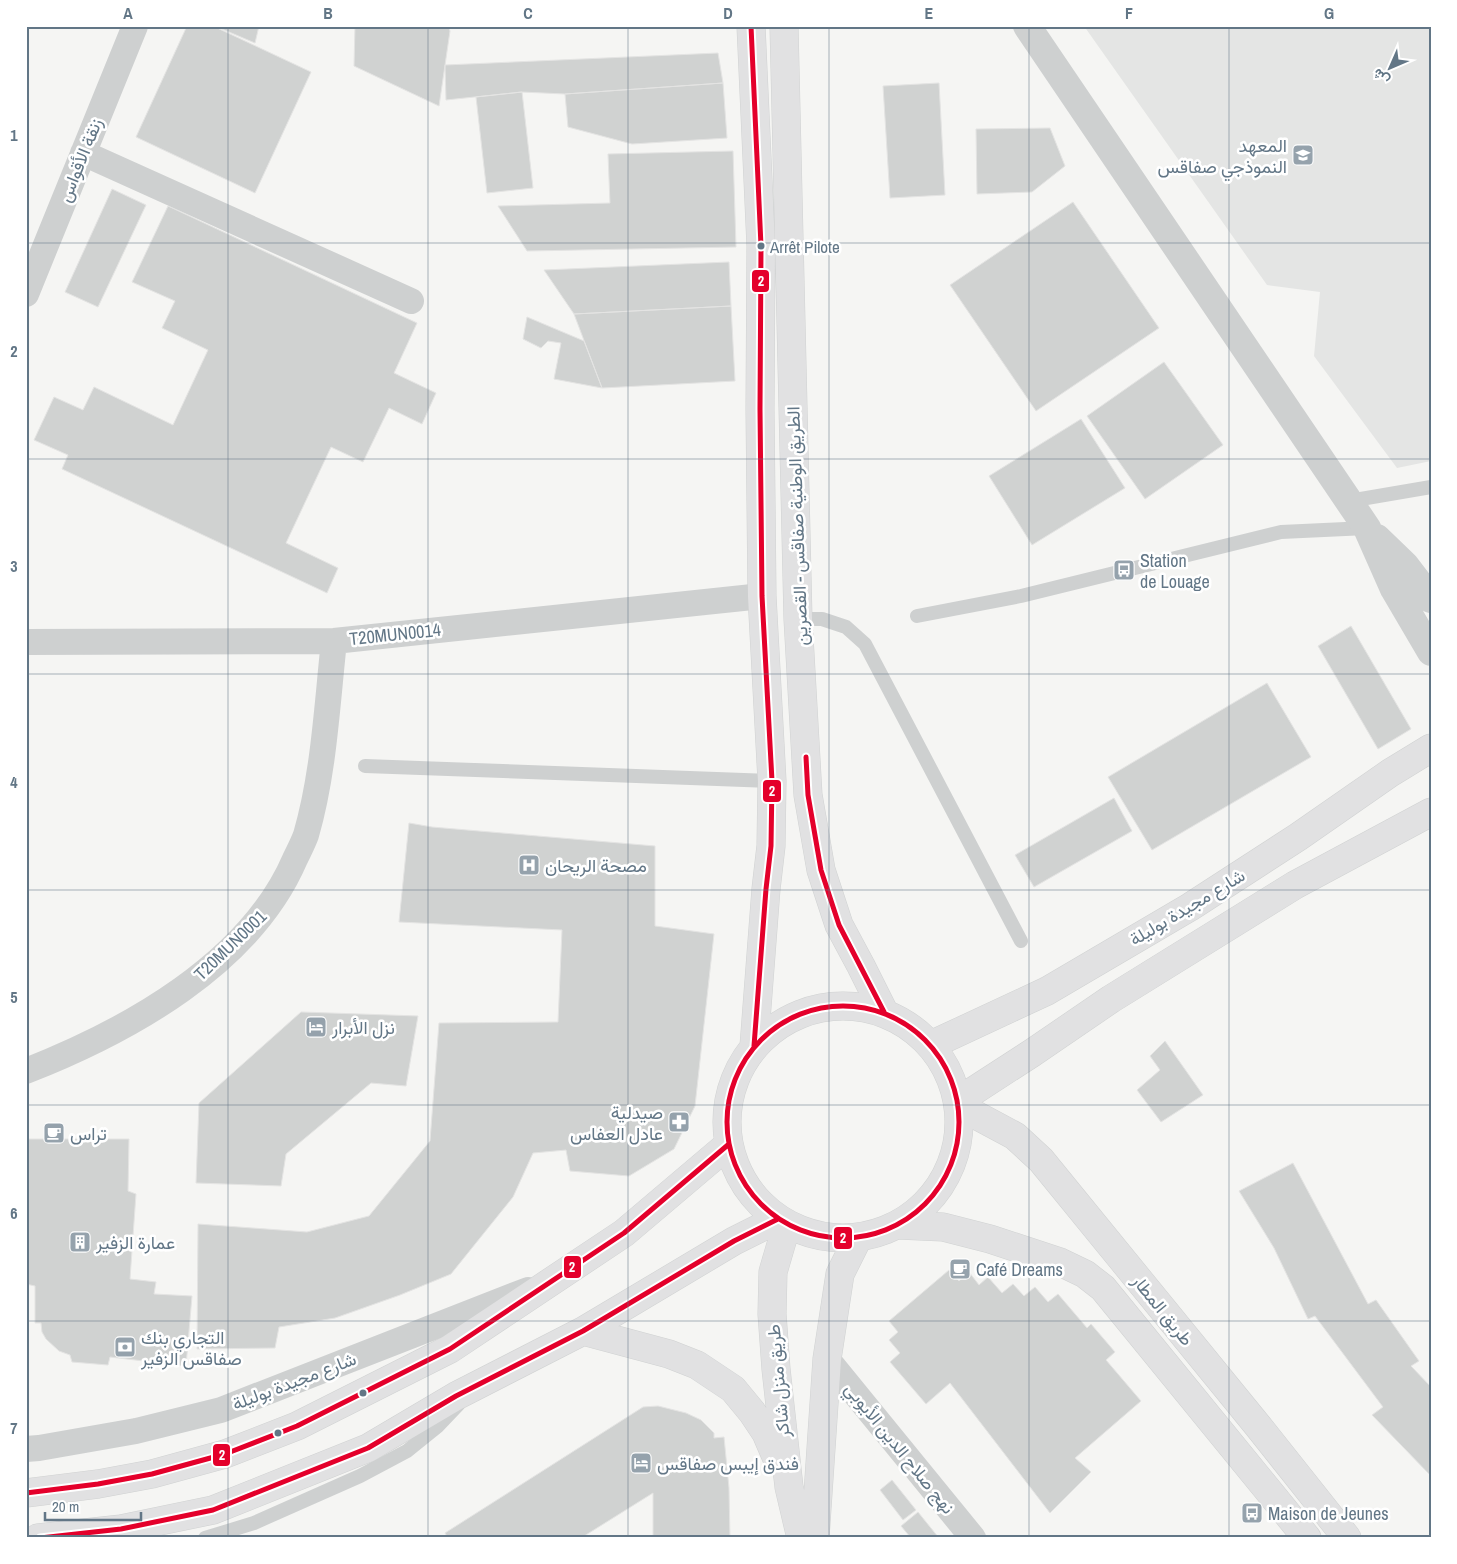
<svg xmlns="http://www.w3.org/2000/svg" width="1457" height="1564" viewBox="0 0 1457 1564" font-family="'Archivo Narrow',Vazirmatn,sans-serif">
  <style>
    .built { fill: #e4e5e4 }
    .building { fill: #d0d2d1; stroke: #e4e4e3 }
    .lines { fill: none; stroke-linecap: round; stroke-linejoin: round }
    .primary-casing { stroke: #d0d2d2; stroke-width: 29 }
    .service { stroke: #ced0d0; stroke-width: 14 }
    .minor { stroke: #ced0d0; stroke-width: 26 }
    .tertiary { stroke: #ced0d0; stroke-width: 28 }
    .primary { stroke: #e1e1e2; stroke-width: 28 }
    .bus-1-casing { stroke: #fff; stroke-width: 9 }
    .bus-1 { stroke: #e4002b; stroke-width: 5 }
    .grid { fill: none; stroke: #627686; stroke-width: 1; stroke-opacity: 0.55 }
    .bus-dot { fill: #627686; stroke: #fff; stroke-width: 2 }
    .labels { text-anchor: middle; dominant-baseline: central; stroke-width: 5; stroke-linejoin: round; paint-order: stroke }
    .bus-label { font-size: 17px; fill: #627686; stroke: #fff; text-anchor: start }
    .poi-label { font-size: 18px; fill: #627686; stroke: #fff; text-anchor: start }
    .street-label { font-size: 18px; fill: #627686; stroke: #fff }
    .line-badge { stroke: #fff; stroke-width: 2 }
    .badge-label { font-size: 14px; text-anchor: middle; font-weight: bold; fill: #fff }
    .neatline { fill: none; stroke: #627686; stroke-width: 2 }
    .grid-label { font-size: 16px; text-anchor: middle; font-weight: bold; fill: #627686 }
  </style>
  <rect width="100%" height="100%" fill="#f5f5f3"/>
  <path class="built" d="M1084,26H1431V461L1397,468L1314,356L1320,292L1267,285Z"/>
  <path class="building" d="M187,26H213L311,72L255,193L136,137Z
    M215,26H259L255,43Z
    M355,26H448L450,31L439,106L354,66Z
    M718,53L723,83L565,94L522,92L446,100L445,65Z
    M723,83L727,138L632,144L568,127L565,94Z
    M939,83L945,195L890,198L883,86Z
    M522,92L533,188L487,193L476,97Z
    M1050,128L1065,166L1032,192L977,194L976,129Z
    M733,151L736,247L527,251L498,206L610,203L608,154Z
    M112,189L146,205L98,307L65,292Z
    M1073,202L1159,328L1036,411L950,285Z
    M168,206L417,323L394,373L436,393L422,424L389,408L363,462L331,447L286,543L338,568L327,593L62,469L68,455L34,440L54,397L83,410L94,387L173,425L208,350L162,328L175,301L132,282Z
    M729,262L731,306L574,314L544,270Z
    M731,306L735,381L602,388L574,314Z
    M527,317L584,341L602,388L554,379L561,343L548,341L541,348L523,339Z
    M1164,362L1223,445L1145,499L1087,416Z
    M1081,419L1125,488L1032,545L989,476Z
    M1351,626L1411,729L1378,749L1318,646Z
    M1267,683L1311,757L1152,850L1108,777Z
    M1114,798L1132,831L1034,887L1015,855Z
    M409,823L432,827L655,846V926L714,934L695,1106L674,1149L629,1176L570,1171L566,1150L533,1153L513,1197L451,1274L400,1295L335,1318L279,1327L275,1348L197,1349L198,1224L307,1232L369,1216L430,1141L439,1023L558,1022L562,930L399,922Z
    M301,1012L418,1016L406,1086L371,1083L286,1154L281,1186L196,1183L199,1103Z
    M1165,1041L1203,1095L1161,1122L1137,1090L1160,1070L1150,1056Z
    M26,1139H129L128,1191L136,1194L130,1279L156,1282L154,1294L192,1296L186,1366L110,1357L108,1365L72,1362L70,1355L59,1351L46,1339L42,1332L41,1323H35V1286L26,1284L27,1224H26Z
    M1293,1163L1368,1304L1376,1300L1419,1361L1411,1366L1431,1387V1476L1372,1415L1383,1407L1315,1316L1308,1319L1274,1248L1239,1191Z
    M949,1270L959,1281L969,1272L979,1285L988,1277L1002,1293L1013,1284L1024,1296L1035,1287L1048,1302L1058,1294L1087,1328L1091,1324L1115,1352L1106,1360L1141,1401L1075,1458L1091,1472L1050,1513L950,1383L926,1404L890,1362L900,1353L889,1340L898,1332L889,1321Z
    M658,1406L686,1413L701,1420L714,1433V1438L724,1437L729,1488L730,1538H653V1493L581,1538H448L445,1533L643,1407Z
    M892,1480L916,1510L903,1520L880,1490Z
    M918,1512L939,1538H911L901,1526Z"/>
  <g class="lines">
    <g class="primary-casing">
      <path id="primary" d="M751,26L761,246L760,409L762,596L772,781L771,846L766,889L754,1046
        M784,26L798,619L808,795L821,870L839,925L861,966L884,1012
        M727 1122a116 116 0 1 1 232 0a116 116 0 1 1-232 0Z
        M931,1045L1047,991L1190,907L1298,837L1390,773L1431,748
        M958,1101L1032,1053L1111,999L1295,885L1431,812
        M959,1106L1015,1136L1041,1160L1258,1426L1347,1538
        M787,1224L773,1272L772,1314L776,1369L789,1487L801,1538
        M898,1225L943,1227L990,1239L1060,1262L1085,1274L1103,1288L1307,1538
        M583,1331L669,1354L697,1365L733,1389L752,1412L766,1433L778,1461
        M26,1493L98,1484L152,1474L225,1454L297,1426L450,1349L624,1233L729,1144
        M38,1538L121,1529L213,1510L368,1448L456,1396L583,1331L734,1241L778,1219
        M815,1538L827,1359L840,1274L858,1238"/>
    </g>
    <path class="service" d="M1349,501L1431,487
      M917,616L1021,596L1281,532L1367,528
      M798,619H822L846,627L865,644L1021,941
      M365,766L772,781
      M205,1538L254,1523L360,1476L407,1451L438,1426L458,1405"/>
    <path class="minor" d="M83,153L411,301
      M26,294L135,26
      M26,642L334,641L762,596
      M26,1071C128,1031 250,964 295,859C299,851 303,843 306,835C324,773 327,705 334,641
      M827,1359L973,1538
      M26,1449L39,1448L136,1431L221,1410L528,1290"/>
    <path class="tertiary" d="M1027,26L1367,528L1394,589L1431,652
      M1377,538L1405,565L1431,599"/>
    <use href="#primary" class="primary"/>
    <g class="bus-1-casing">
      <path id="bus-1" d="M751,26L761,246L760,409L762,596L772,781L771,846L766,889L754,1046
        M806,757L808,795L821,870L839,925L884,1012
        M727 1122a116 116 0 1 1 232 0a116 116 0 1 1-232 0Z
        M26,1493L98,1484L152,1474L225,1454L297,1426L450,1349L624,1233L729,1144
        M40,1538L121,1529L213,1510L368,1448L456,1396L583,1331L734,1241L778,1219"/>
    </g>
    <use href="#bus-1" class="bus-1"/>
  </g>
  <path class="grid" d="M228,26V1538M428,26V1538M628,26V1538M829,26V1538M1029,26V1538M1229,26V1538M26,243H1431M26,459H1431M26,674H1431M26,890H1431M26,1105H1431M26,1321H1431"/>
  <defs>
    <g id="school-square" transform="scale(1.125)"><rect x="-9" y="-9" width="18" height="18" rx="4" fill="#95a2ac" stroke="#fff"/><path d="M0-5L7-2L0 1L-7-2ZM-4 1L0 2.5L4 1V4Q0 6-4 4Z" fill="#fff"/></g>
    <g id="bus-square" transform="scale(1.125)"><rect x="-9" y="-9" width="18" height="18" rx="4" fill="#95a2ac" stroke="#fff"/><path d="M-5-6H5V4H4V6H2V4H-2V6H-4V4H-5ZM-3.5-4V0h7V-4ZM-3.5 1.2v1.5H-2V1.2ZM2 1.2v1.5H3.5V1.2Z" fill="#fff"/></g>
    <g id="hospital-square" transform="scale(1.125)"><rect x="-9" y="-9" width="18" height="18" rx="4" fill="#95a2ac" stroke="#fff"/><path d="M-5-5h3v3.5h4V-5h3V5h-3V1.5h-4V5h-3Z" fill="#fff"/></g>
    <g id="hotel-square" transform="scale(1.125)"><rect x="-9" y="-9" width="18" height="18" rx="4" fill="#95a2ac" stroke="#fff"/><path d="M-6-4.5h1.5V1H6V5H4.5V3h-9V5H-6ZM-4 0a1.8 1.8 0 1 1 3.6 0ZM.5 0V-2.5h3Q6-2.5 6 0Z" fill="#fff"/></g>
    <g id="pharmacy-square" transform="scale(1.125)"><rect x="-9" y="-9" width="18" height="18" rx="4" fill="#95a2ac" stroke="#fff"/><path d="M-2-6h4v4h4v4h-4v4h-4v-4h-4v-4h4Z" fill="#fff"/></g>
    <g id="cafe-square" transform="scale(1.125)"><rect x="-9" y="-9" width="18" height="18" rx="4" fill="#95a2ac" stroke="#fff"/><path d="M-5.5-4.5H6V0H3Q3 3.5 0 3.5H-2.5Q-5.5 3.5-5.5 0ZM3-3.2v2h1.7v-2ZM-6 4.5H4V6H-6Z" fill="#fff"/></g>
    <g id="building-square" transform="scale(1.125)"><rect x="-9" y="-9" width="18" height="18" rx="4" fill="#95a2ac" stroke="#fff"/><path d="M-4-6H4V6H1V3H-1V6H-4ZM-2.5-4.3h1.7v1.8h-1.7ZM.8-4.3h1.7v1.8H.8ZM-2.5-1h1.7V.8h-1.7ZM.8-1h1.7V.8H.8Z" fill="#fff"/></g>
    <g id="bank-square" transform="scale(1.125)"><rect x="-9" y="-9" width="18" height="18" rx="4" fill="#95a2ac" stroke="#fff"/><path d="M-6-4H6V4H-6ZM0-2.3a2.3 2.3 0 1 0 0 4.6a2.3 2.3 0 1 0 0-4.6Z" fill="#fff"/></g>
  </defs>
  <g fill-rule="evenodd">
    <use href="#school-square" x="1303" y="155"/>
    <use href="#bus-square" x="1124" y="570"/>
    <use href="#hospital-square" x="529" y="865"/>
    <use href="#hotel-square" x="316" y="1027"/>
    <use href="#pharmacy-square" x="679" y="1122"/>
    <use href="#cafe-square" x="54" y="1133"/>
    <use href="#building-square" x="80" y="1242"/>
    <use href="#cafe-square" x="960" y="1269"/>
    <use href="#bank-square" x="125" y="1347"/>
    <use href="#hotel-square" x="641" y="1463"/>
    <use href="#bus-square" x="1252" y="1513"/>
  </g>
  <g class="bus-dot">
    <circle cx="761" cy="246" r="4.5"/>
    <circle cx="363" cy="1393" r="4.5"/>
    <circle cx="278" cy="1433" r="4.5"/>
  </g>
  <g class="labels">
    <g class="bus-label">
      <text x="770" y="246">Arrêt Pilote</text>
    </g>
    <g class="poi-label">
      <text x="1287" y="145" text-anchor="end">المعهد<tspan x="1287" dy="21">النموذجي صفاقس</tspan></text>
      <text x="1140" y="560">Station<tspan x="1140" dy="21">de Louage</tspan></text>
      <text x="545" y="865">مصحة الريحان</text>
      <text x="332" y="1027">نزل الأبرار</text>
      <text x="663" y="1112" text-anchor="end">صيدلية<tspan x="663" dy="21">عادل العفاس</tspan></text>
      <text x="70" y="1133">تراس</text>
      <text x="96" y="1242">عمارة الزفير</text>
      <text x="976" y="1269">Café Dreams</text>
      <text x="141" y="1337">التجاري بنك<tspan x="141" dy="21">صفاقس الزفير</tspan></text>
      <text x="657" y="1463">فندق إيبس صفاقس</text>
      <text x="1268" y="1513">Maison de Jeunes</text>
    </g>
    <g class="street-label">
      <text transform="translate(80 160) rotate(-68)">زنقة الأقواس</text>
      <text transform="translate(797 526) rotate(-92)">الطريق الوطنية صفاقس - القصرين</text>
      <text transform="translate(395 634) rotate(-6)">T20MUN0014</text>
      <text transform="translate(1187 907) rotate(-31)">شارع مجيدة بوليلة</text>
      <text transform="translate(230 945) rotate(-44)">T20MUN0001</text>
      <text transform="translate(1163 1310) rotate(51)">طريق المطار</text>
      <text transform="translate(294 1381) rotate(-21)">شارع مجيدة بوليلة</text>
      <text transform="translate(778 1381) rotate(-95)">طريق منزل شاكر</text>
      <text transform="translate(900 1448) rotate(51)">نهج صلاح الدين الأيوبي</text>
    </g>
  </g>
  <g class="line-badge">
    <rect x="751" y="269" width="19" height="24" rx="5" fill="#e4002b"/>
    <rect x="762" y="779" width="20" height="24" rx="5" fill="#e4002b"/>
    <rect x="833" y="1226" width="20" height="24" rx="5" fill="#e4002b"/>
    <rect x="563" y="1255" width="19" height="24" rx="5" fill="#e4002b"/>
    <rect x="212" y="1443" width="19" height="24" rx="5" fill="#e4002b"/>
  </g>
  <g class="badge-label">
    <text x="761" y="286">2</text>
    <text x="772" y="796">2</text>
    <text x="843" y="1243">2</text>
    <text x="572" y="1272">2</text>
    <text x="222" y="1460">2</text>
  </g>
  <rect width="1457" height="1564" fill="none" stroke="#ffffff" stroke-width="55"/>
  <g transform="translate(1390 68) rotate(225)" stroke="#ffffff" stroke-width="4" paint-order="stroke">
  <path d="M0-4L9 19L0 12L-9 19Z" fill="#627686"/>
  <text y="-8" font-size="14" font-weight="bold" text-anchor="middle" fill="#627686">ش</text>
  </g>
  <path d="M45 1512v8h96v-8" fill="none" stroke="#627686" stroke-width="2.5"/>
  <text x="52" y="1512" font-size="15" fill="#627686" stroke="#ffffff" stroke-width="4" paint-order="stroke">20 m</text>
  <rect x="28" y="28" width="1402" height="1508" class="neatline"/>
  <g class="grid-label">
    <text x="128" y="19">A</text>
    <text x="328" y="19">B</text>
    <text x="528" y="19">C</text>
    <text x="728" y="19">D</text>
    <text x="929" y="19">E</text>
    <text x="1129" y="19">F</text>
    <text x="1329" y="19">G</text>
    <text x="14" y="141">1</text>
    <text x="14" y="357">2</text>
    <text x="14" y="572">3</text>
    <text x="14" y="788">4</text>
    <text x="14" y="1003">5</text>
    <text x="14" y="1219">6</text>
    <text x="14" y="1434">7</text>
  </g>
</svg>
